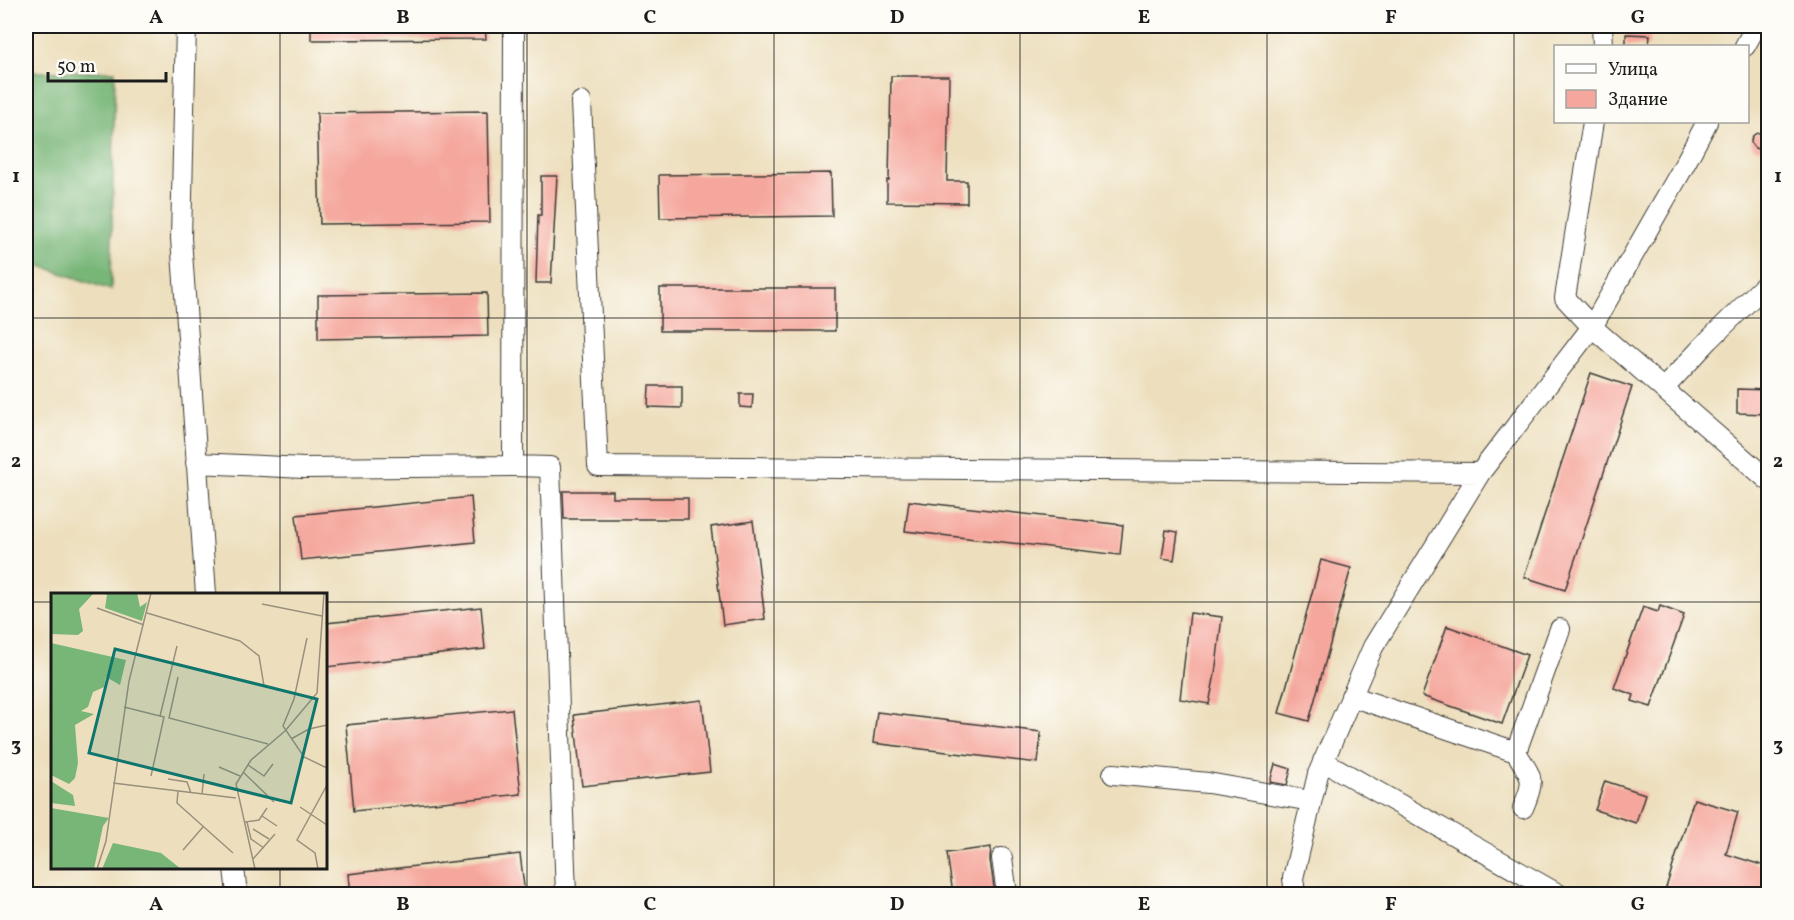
<svg xmlns="http://www.w3.org/2000/svg" width="1794" height="920" viewBox="0 0 1794 920" font-family="Vollkorn,serif">
  <style>
    .forest { fill: #78b678; stroke: #4a694a; stroke-width: 1.5 }
    .building { fill: #f5a79d }
    .lines { fill: none; stroke-linecap: round; stroke-linejoin: round }
    .minor-casing { stroke: #3b3934; stroke-width: 22 }
    .minor { stroke: #fff; stroke-width: 20 }
    .grid { fill: none; stroke: #1c1c1c; stroke-width: 1.5; stroke-opacity: 0.55 }
    .inset-road { fill: none; stroke: #99917d; stroke-width: 1.5 }
    .view { fill: #0f766e; fill-opacity: 0.15; stroke: #0f766e; stroke-width: 3 }
    .inset-edge { fill: none; stroke: #1c1c1c; stroke-width: 3 }
    .neatline { fill: none; stroke: #1c1c1c; stroke-width: 2 }
    .grid-label { font-size: 20px; text-anchor: middle; font-weight: bold; fill: #1c1c1c }
  </style>
  <rect width="100%" height="100%" fill="#fdfcf7"/>
  <filter id="ink" filterUnits="userSpaceOnUse"><feTurbulence type="fractalNoise" baseFrequency=".0167" numOctaves="2"/><feDisplacementMap in="SourceGraphic" scale="12" xChannelSelector="R" yChannelSelector="G"/><feConvolveMatrix kernelMatrix="1 2 1 2 8 2 1 2 1" color-interpolation-filters="sRGB"/></filter>
  <filter id="wash" filterUnits="userSpaceOnUse"><feTurbulence type="fractalNoise" baseFrequency=".008" numOctaves="4" result="noise"/><feDisplacementMap in="SourceGraphic" scale="24" xChannelSelector="R" yChannelSelector="G"/><feGaussianBlur stdDeviation="1.35" result="paint"/><feColorMatrix in="noise" values="0 0 0 0 0 0 0 0 0 0 0 0 0 0 0 0 0 1.4 0 .05"/><feComposite in="paint" operator="in"/></filter>
  <g filter="url(#wash)">
    <rect width="100%" height="100%" fill="#eddfbd"/>
    <path class="forest" d="M115,71L111,290L26,261V72Z"/>
    <g id="blocks">
      <path class="building" d="M311,26H485L486,39L311,40Z
        M1626,34L1650,35L1649,46H1626Z
        M891,76H949L947,181H967V203L887,202V180H889Z
        M488,111L490,222L320,224L317,113Z
        M1751 141a8 8 0 1 1 16 0a8 8 0 1 1-16 0Z
        M831,173L832,216L660,218L659,175Z
        M541,176H557L551,283H536L538,215H541Z
        M660,288H835V331H660Z
        M487,293L488,336L318,339V295Z
        M1591,373L1632,387L1565,590L1524,577Z
        M649,386H682V408L648,407Z
        M1737,389L1768,390V414L1737,413Z
        M740,394H753L752,408L740,407Z
        M563,491H613V498H688V519H564Z
        M471,497L475,542L301,560L296,515Z
        M909,501L1123,525L1120,555L905,531Z
        M753,521L765,619L723,625L711,527Z
        M1166,530L1178,532L1174,560L1162,558Z
        M1321,560L1351,568L1309,721L1279,713Z
        M1660,606L1684,615L1651,707L1632,701L1634,695L1614,688L1643,607L1658,612Z
        M481,607L485,649L326,667V623Z
        M1190,613L1222,617L1215,674L1209,704L1180,699Z
        M1447,626L1527,655L1502,724L1422,696Z
        M702,700L710,772L582,786L574,715Z
        M512,709L521,794L354,811L346,725Z
        M877,712L1041,732L1038,763L873,743Z
        M1275,764L1291,769L1287,785L1270,782Z
        M1605,781L1645,794L1636,823L1595,810Z
        M1694,799L1738,812L1726,854L1768,867V894H1664Z
        M991,847L990,860L995,894H953L947,853Z
        M520,854L525,894H350L348,874Z"/>
    </g>
  </g>
  <g filter="url(#ink)">
    <use href="#blocks" fill-opacity="0" stroke="#3b3934" stroke-width="1.5"/>
    <g class="lines">
      <g class="minor-casing">
        <path id="minor" d="M186,26L181,238L206,594
          M1602,26L1603,46
          M1745,46L1756,26
          M581,102L598,466L1480,473
          M1593,122L1565,298L1592,327L1768,480
          M1663,389L1709,340L1768,282
          M196,463L304,468L513,466L514,26
          M513,466L550,467L566,894
          M1351,696L1516,752L1560,629
          M1516,752C1532,779 1536,778 1523,808
          M1323,761L1558,894
          M1113,774L1208,783L1311,801
          M1002,858L1007,894
          M234,868L237,894
          M1295,894L1293,878L1318,774L1373,647L1480,473L1592,327L1680,173L1707,122"/>
      </g>
      <use href="#minor" class="minor"/>
    </g>
  </g>
  <path class="grid" d="M280,26V594M527,26V894M774,26V894M1020,26V894M1267,26V894M1514,26V894M26,318H1768M26,602H52M326,602H1768M280,868V894"/>
  <g transform="translate(51 593)">
    <rect width="276" height="276" fill="#eddfbd"/>
    <path d="M0,0H43L28,16L32,38L27,42L0,41ZM52,0H86L89,14L96,9L91,28L54,15L56,2ZM0,50L75,67L69,92L55,84L53,94L42,99L37,114L30,118L43,121L24,132L27,170L24,185L18,191L0,182ZM0,188L22,202L24,213L0,210ZM0,215L58,225L52,233L43,276H0ZM62,250L110,260L130,276H51Z" fill="#78b678"/>
    <path class="inset-road" d="M211,11L271,23M46,15L93,32M96,20L189,48L208,63L213,93M256,45L243,106L232,133L253,164L276,175M127,84L118,125L217,151M73,114L109,123L126,53M240,146L258,136L276,132M197,172L213,183L222,171M168,174L189,183M192,179L223,209M100,183L113,124L109,123M117,186L136,189L140,200M62,190L185,205M127,198L126,210L182,260M151,201L153,181M249,214L276,232M211,223L226,233M194,229L208,227L216,215M196,229L200,246L213,255M202,236L218,246M132,257L152,234M202,266L224,241M46,276L55,248L78,88L100,0M204,276L185,191L200,167L234,138L266,100L273,0M267,276L264,260L246,247L276,192"/>
    <path class="view" d="M64,56L266,106L240,210L38,160Z"/>
    <rect width="276" height="276" class="inset-edge"/>
  </g>
  <rect width="1794" height="920" fill="none" stroke="#fdfcf7" stroke-width="66"/>
  <rect x="1554" y="45" width="195" height="78" fill="#fdfcf7" stroke="#a3a29f" stroke-width="1.5"/>
  <rect x="1566" y="64" width="30" height="9" fill="#ffffff" stroke="#a3a29f" stroke-width="1.5"/>
  <text x="1608" y="75" font-size="18" fill="#1c1c1c">Улица</text>
  <rect x="1566" y="90" width="30" height="18" fill="#f5a79d" stroke="#a3a29f" stroke-width="1.5"/>
  <text x="1608" y="105" font-size="18" fill="#1c1c1c">Здание</text>
  <path d="M48 72v9h118v-9" fill="none" stroke="#1c1c1c" stroke-width="3"/>
  <text x="57" y="72" font-size="18" fill="#1c1c1c" stroke="#fdfcf7" stroke-width="4.5" paint-order="stroke">50 m</text>
  <rect x="33" y="33" width="1728" height="854" class="neatline"/>
  <g class="grid-label">
    <text x="156" y="23">A</text>
    <text x="403" y="23">B</text>
    <text x="650" y="23">C</text>
    <text x="897" y="23">D</text>
    <text x="1144" y="23">E</text>
    <text x="1391" y="23">F</text>
    <text x="1638" y="23">G</text>
    <text x="16" y="182">1</text>
    <text x="1778" y="182">1</text>
    <text x="16" y="467">2</text>
    <text x="1778" y="467">2</text>
    <text x="16" y="751">3</text>
    <text x="1778" y="751">3</text>
    <text x="156" y="910">A</text>
    <text x="403" y="910">B</text>
    <text x="650" y="910">C</text>
    <text x="897" y="910">D</text>
    <text x="1144" y="910">E</text>
    <text x="1391" y="910">F</text>
    <text x="1638" y="910">G</text>
  </g>
</svg>
